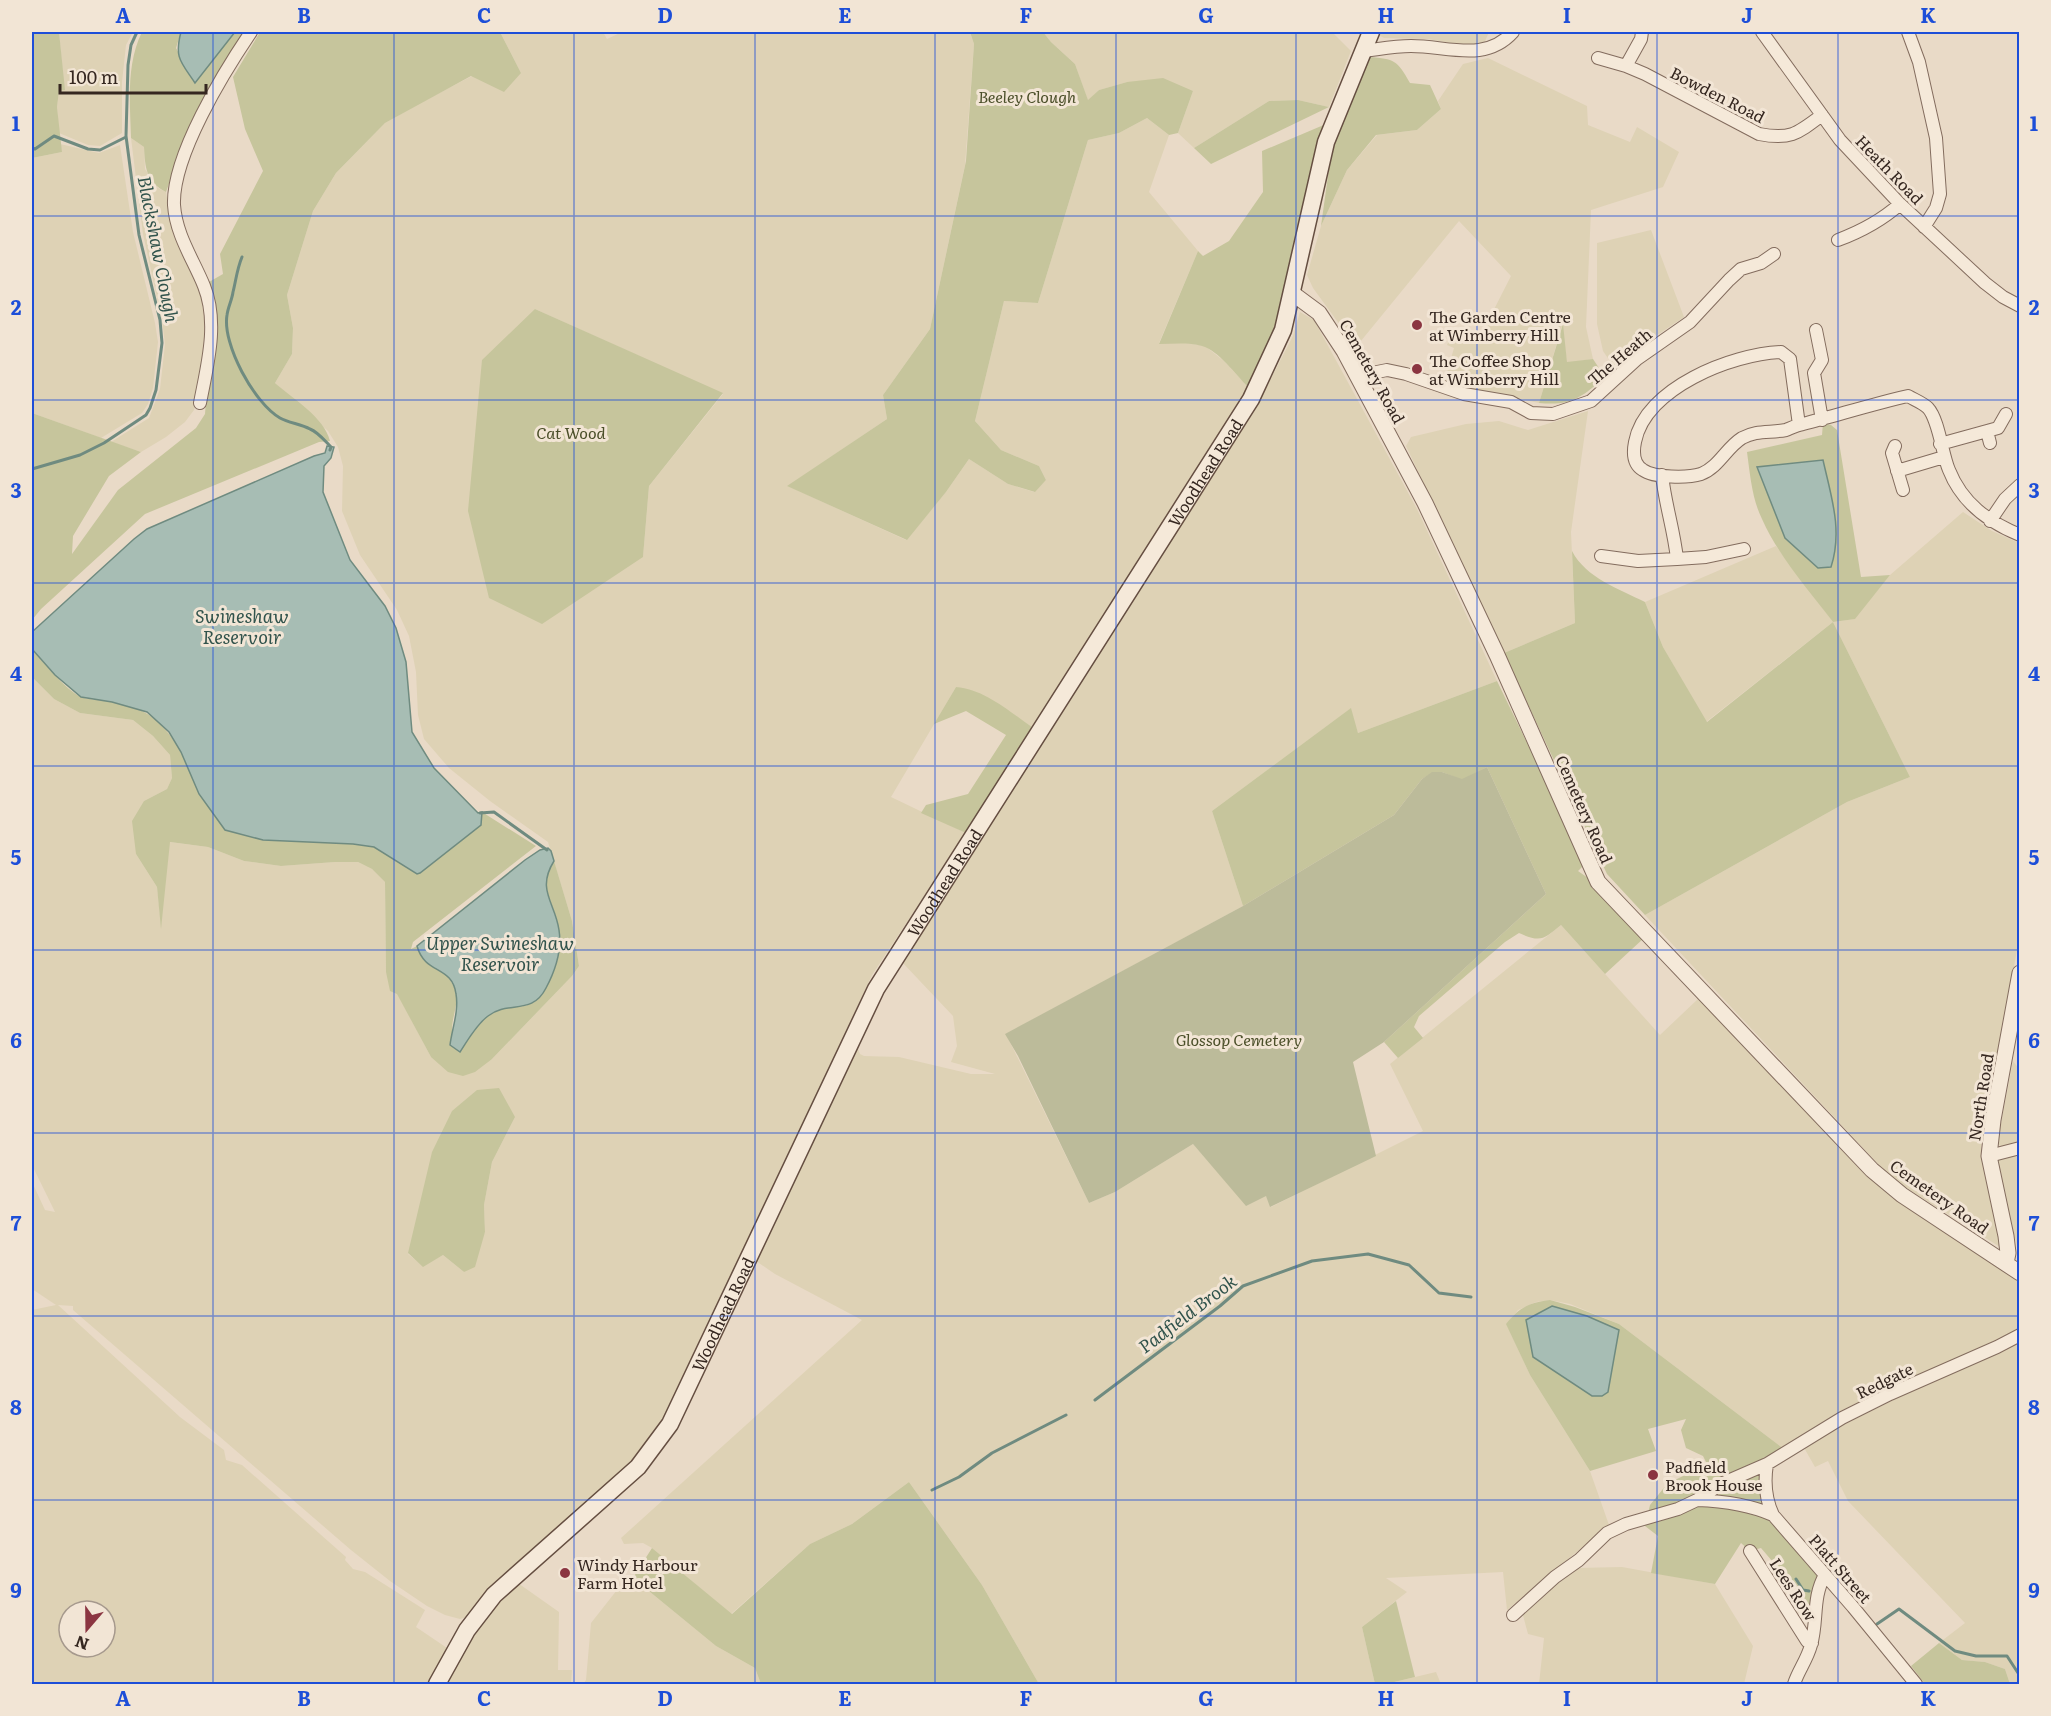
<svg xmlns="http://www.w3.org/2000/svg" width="2051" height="1716" viewBox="0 0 2051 1716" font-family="Literata,serif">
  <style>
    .farmland { fill: #ded2b5; fill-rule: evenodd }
    .green { fill: #c6c59c; fill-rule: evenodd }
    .cemetery { fill: #bcbb9a }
    .water { fill: #a7bdb4; stroke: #6f8b80; stroke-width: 1.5 }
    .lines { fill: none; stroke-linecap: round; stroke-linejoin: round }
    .stream { stroke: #6f8b80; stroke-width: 3 }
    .minor-casing { stroke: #836c5e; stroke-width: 14 }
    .tertiary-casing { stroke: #836c5e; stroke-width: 17 }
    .secondary-casing { stroke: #654e41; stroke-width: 19 }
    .minor { stroke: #f5e9d9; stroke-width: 12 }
    .tertiary { stroke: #f5e9d9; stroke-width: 15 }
    .secondary { stroke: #f5e9d9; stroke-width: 16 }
    .grid { fill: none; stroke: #1d4ed8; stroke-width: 1.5; stroke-opacity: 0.55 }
    .poi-dot { fill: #8b3541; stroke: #f2e5d5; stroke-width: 2 }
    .labels { text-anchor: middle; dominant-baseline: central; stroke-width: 6; stroke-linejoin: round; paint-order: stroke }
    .street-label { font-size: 16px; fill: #352720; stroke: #f2e5d5 }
    .park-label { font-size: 16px; font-style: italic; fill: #4b4f29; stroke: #f2e5d5 }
    .poi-label { font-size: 16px; fill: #352720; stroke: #f2e5d5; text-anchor: start }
    .water-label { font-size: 18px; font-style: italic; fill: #31534c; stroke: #f2e5d5 }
    .neatline { fill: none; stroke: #1d4ed8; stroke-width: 2 }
    .grid-label { font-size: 20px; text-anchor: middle; font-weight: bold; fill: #1d4ed8 }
  </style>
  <rect width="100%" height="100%" fill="#e9dac7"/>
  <path class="farmland" d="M59,32H133L126,45L122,82V133L100,146L88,145L59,133L57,107L59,90L64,89Z
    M500,32H603L607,39L622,32H970L974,44L965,165L930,329L883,395L887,419L788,486L906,540L946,492L969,459L1008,484L1034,492L1046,480L1039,466L1001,450L975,421L1004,301L1038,303L1088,140L1119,133L1147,118L1169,135L1149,192L1198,251L1159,343H1187L1205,346L1224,361L1248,387L1032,727L994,702L956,687L891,797L966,833L872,975L665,1421L636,1459L617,1477L550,1533L488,1591L467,1617L460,1619L445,1615L427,1606L390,1581L351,1550L73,1310V1306L58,1305L180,1417L224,1450L226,1460L242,1465L346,1557L345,1560L353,1569L365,1572L425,1610L416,1627L450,1650L430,1684H32V1310L56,1305L32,1289V1182L45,1210L55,1212L32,1165V677L54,699L80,713L133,720L153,736L170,755L172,778L167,789L144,801L136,854L157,887L161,924L169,842L208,847L244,861L281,866L335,862H358L372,869L385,882L386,972L431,1057L492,1059L572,976L579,966L572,921L548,842L490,801L449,768L424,739L418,715L416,672L409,636L397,610L360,555L342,511L343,466L338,447L328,431L275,383L292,354L293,328L287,295L313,211L336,173L385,123L420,103L472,76L521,73ZM535,309L723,394L649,486L643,557ZM515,1117L492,1162L484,1205L485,1232L464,1272L443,1255L423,1266L408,1254ZM69,1611H105V1647H69Z
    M1043,32H1332L1351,51L1329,107L1298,100L1269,101L1194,148L1178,133L1193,91L1127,82L1099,90L1088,101L1075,64L1051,42Z
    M1378,32H1489L1483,46H1468L1428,39L1384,38L1377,34Z
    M1488,58L1587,106L1588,125L1630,142L1637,127L1679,152L1663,187L1591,210L1586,327L1593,359L1567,363L1562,326L1539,403L1444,383L1454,348L1447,345L1454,329L1482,333L1511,276L1459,221L1356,347L1313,288L1307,275L1321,226L1347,170L1377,135L1417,130L1441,109L1438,101L1463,64Z
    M131,138L144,147L145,169L158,188L166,192L174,237L208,304L204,372L194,410L185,422L166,437L141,452L111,442L149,418L160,389L165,344L162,320L143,234Z
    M60,144L99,153L120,145L133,232L155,323L158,342L153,388L148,404L142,413L101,438L32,413V158L62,152Z
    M1651,230L1684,317L1638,348L1616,370L1603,351L1597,324V243Z
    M1300,312L1314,320L1417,509L1497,681L1358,733L1350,709L1212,811L1243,906L1006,1034L1089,1203L1115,1192L1193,1144L1246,1205L1266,1195L1271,1207L1423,1131L1390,1064L1561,925L1660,1035L1699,998L1879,1185L2019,1280V1328L1992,1344L1784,1449L1619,1324L1570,1304L1550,1300L1536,1302L1518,1310L1507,1325L1530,1375L1590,1471L1609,1525L1507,1610L1503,1572L1386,1578L1407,1592L1362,1627L1375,1684H1039L982,1585L909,1482L852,1524L810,1544L731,1614L652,1548L643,1543L624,1544L621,1538L862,1320L775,1274L756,1261L855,1041L860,1054L864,1056L899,1057L971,1074H995L951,1062L957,1046L953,1016L901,961L1253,413L1293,336Z
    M1588,411L1571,532L1575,623L1504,653L1406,446L1411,437L1466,424L1499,421L1528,430Z
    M1963,512L1992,531L2019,543V939L1981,1147L2002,1245L2000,1247L1892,1179L1645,915L1847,802L1910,777L1833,622L1706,722L1663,647L1645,602L1776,546L1833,622L1854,619L1890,575Z
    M2013,1061L2019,1069V1143L2003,1147L1997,1144Z
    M2019,1152V1254L1996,1160Z
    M2019,1339V1684H2010L2005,1669L1985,1662L1962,1660L1939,1643L1965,1623L1848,1501L1828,1461L1815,1467L1803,1446L1856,1415Z
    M1622,1567L1715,1584L1753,1646L1744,1684H1539L1544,1638L1528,1634L1521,1608L1577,1568Z
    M633,1578L716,1646L755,1668L761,1684H583L586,1680L591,1623L617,1590Z
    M515,1581L559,1612L558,1670H572L571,1684H444L478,1626Z
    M1436,1672L1441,1684H1445H1386Z"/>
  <path class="green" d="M32,32H59L65,90L59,91L57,107L62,152L32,158Z
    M142,32H181L176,48L195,83L235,32H245L187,132L166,192C146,182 145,167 144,147L131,138C130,103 126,64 142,32Z
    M260,32H500L521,73L504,92L471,76L385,123L336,173L313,211L287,295L293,328L292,354L275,383C293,399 324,417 330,441L319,442L145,514L41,609L32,620V413L141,452L109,476L73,536L72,554L118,490L196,428L205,414L214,300L209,282L223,274L220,254L263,171L245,129L233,77Z
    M970,32H1043L1051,42L1075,64L1088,100L1099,90L1127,82L1163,78L1193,91L1178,133L1169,135L1147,118L1119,133L1088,140L1038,303L1004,301L975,421L1001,450L1039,466L1046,480L1035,492L1008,484L969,459L946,492L907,540L787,486L887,419L883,395L930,329L966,161L974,44Z
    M1369,57C1395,59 1397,60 1410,83L1430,85L1441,109L1417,130L1376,135L1347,170L1321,226L1332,147Z
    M1298,100L1329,107L1211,164L1194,148L1269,101Z
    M1326,124L1281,308L1263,360L1248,387C1236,375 1218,350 1202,346C1188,342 1173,344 1159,344L1198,251L1203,256L1229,241L1263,192L1262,151Z
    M535,309L723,393L649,486L643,557L542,624L489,598L468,511L482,360Z
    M1563,324L1567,362L1593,359L1605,377C1581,398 1571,406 1539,403Z
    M1823,423L1831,425L1837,430L1861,577L1890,575L1855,619L1833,622L1910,777L1847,802L1645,915L1607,874L1504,653L1575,623L1572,551C1586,578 1619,589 1645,602L1663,647L1707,722L1833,622C1808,589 1779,557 1762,519C1752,499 1750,474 1747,452L1822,435ZM1823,460L1818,568L1785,538L1757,467Z
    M32,649C43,662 66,690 81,697C89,700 101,700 109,701C147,708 162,720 181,752L353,844L374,847L417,874L420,873L481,825L482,812L536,846L413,942L411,949L417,946C425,974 443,963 453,985C461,1002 452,1014 452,1030C452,1037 457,1046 460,1052C468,1040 476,1024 489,1015C509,1001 531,1015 545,990C554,974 562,950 559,931C556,902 536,891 554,861L572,921L579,966L572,976L492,1059L475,1072L463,1076L448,1072L431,1057L397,994L390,991L386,972L385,882L372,869L358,862H335L281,866L244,861L208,847L170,842L161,929L157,887L136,854L132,821L144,801L167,789L172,778L170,755L153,736L133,720L80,713L54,699L32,677Z
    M1497,681L1583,858V866L1578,871L1588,878L1644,938L1605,974L1561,925C1544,939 1541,943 1519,933L1505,942L1419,1016L1414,1027L1423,1038L1398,1058L1384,1042L1546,894L1487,767L1462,780L1442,772L1432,773L1422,779L1394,815L1243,906L1212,811L1351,708L1358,733Z
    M956,687C984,689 1010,712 1032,727L966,833L921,813L926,805L968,794L1006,735L966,711L934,724Z
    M499,1088L515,1117L492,1162L484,1205L485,1232L475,1267L464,1272L443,1255L423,1267L408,1253L432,1152L452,1111L477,1090Z
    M1550,1300L1575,1307L1619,1324L1784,1449L1763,1458V1502L1822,1575L1814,1610L1761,1548L1750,1551L1741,1543L1715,1584L1651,1573L1658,1536L1645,1526L1650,1505L1667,1484L1707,1464L1703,1456L1686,1448L1681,1430L1686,1419L1648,1429L1656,1451L1590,1471L1530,1375L1506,1324C1520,1307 1528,1303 1550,1300ZM1587,1316L1592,1396L1533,1357Z
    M909,1482L982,1585L1039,1684H761L755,1668L716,1646L633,1578L652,1548L732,1614L810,1544L852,1524Z
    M1396,1601L1415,1677L1386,1684H1375L1362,1627Z
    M1939,1643L1962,1660L1985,1662L2005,1669L2010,1684H1925L1911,1666Z"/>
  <path class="cemetery" d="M1487,767L1546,894L1384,1042L1353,1062L1376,1156L1270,1207L1266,1196L1246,1206L1193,1144L1115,1192L1089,1203L1018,1056L1005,1034L1243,906L1394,815L1422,779L1432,772H1442L1462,779Z"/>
  <path class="water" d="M181,32H235L195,83C181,62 174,58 181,32Z
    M327,446L334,447L331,458L324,466L323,492L350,560L385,606L396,628L406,662L412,732L434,768L478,813L482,812L481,825L420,873L417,874L374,847L353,844L263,840L225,830L199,794L181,752L169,732L147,712L112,702L81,697L55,675L32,649V632L134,539L147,529L314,456L325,453Z
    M1823,460C1831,496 1843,530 1831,567L1818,568L1785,538L1757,467Z
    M548,848L551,851L554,861C536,890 555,902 559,930C562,949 555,971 546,988C532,1016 508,1000 488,1016C476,1025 468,1040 460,1052L450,1045C452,1029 459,1011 456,994C452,965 425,975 417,946L525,860L540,850Z
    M1552,1306L1587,1316L1619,1330L1608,1392L1602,1396H1592L1533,1357L1526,1320Z"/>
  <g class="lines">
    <path class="stream" d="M32,148L35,149L54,136L88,149L100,150L126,137
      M242,257C237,269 236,280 233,292C232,300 228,307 227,315C222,344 254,403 280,418C289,423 301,424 310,429C318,432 325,441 331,447L330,450
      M32,469L80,455L104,443L146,415L150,408L156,390L162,343L160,320L139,235L126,136L128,65L131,45L137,32
      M480,813L494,812L547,850
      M1095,1400L1220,1306L1243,1286L1312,1261L1368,1254L1409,1265L1439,1293L1471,1297
      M932,1490L959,1477L992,1453L1066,1415
      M1796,1579L1803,1590L1809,1591
      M1877,1624L1899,1609L1955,1651L1976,1656H2007L2020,1676"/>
    <g class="minor-casing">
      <path id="minor" d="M1762,32L1840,140L1900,204L1985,283L2003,297L2020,306
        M1908,32L1919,62L1936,138L1940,194L1936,208L1924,227
        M1364,51C1380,49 1395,46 1411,46C1448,46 1485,63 1513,32
        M1598,58L1626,66L1645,74L1759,134C1790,140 1797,134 1822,115
        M1626,66L1641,39L1642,32
        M1838,240C1862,231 1881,221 1900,204
        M1816,330L1822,360L1814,373L1822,420
        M1357,376L1387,370L1406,374L1464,394L1511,402L1531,413L1553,414L1591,401L1637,359L1690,322L1729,280L1741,269L1761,263L1774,254
        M200,403C207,366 219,323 204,286C193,259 176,235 174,205C172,156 224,72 251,32
        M1799,425L1790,359L1781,352C1732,354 1645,388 1635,442C1633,452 1633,464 1643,470C1654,478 1688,478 1701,474C1719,467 1726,448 1742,438C1756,430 1770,433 1786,430C1791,428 1797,425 1803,424C1838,415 1873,404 1908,396C1915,400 1923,403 1928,408C1939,420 1942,454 1949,470C1962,503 1988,522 2020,535
        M1987,431L1990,443
        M1940,444L1998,428L2006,414
        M1895,446L1892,453L1903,490
        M1897,471L1944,457
        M1662,475C1665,504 1674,530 1677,559L1706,557L1744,549
        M1990,521L2005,499L2020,485
        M1601,556L1638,561L1677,559
        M1989,1156L2020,1148
        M1767,1464C1764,1482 1765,1498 1773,1515L1853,1607L1916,1684
        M1697,1500C1723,1501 1748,1504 1773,1515
        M1750,1551L1807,1641L1812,1643
        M1513,1615L1555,1577L1579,1560L1607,1533L1626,1524L1678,1509L1697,1500L1721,1484L1767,1464L1842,1418L1890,1394L1997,1347L2020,1335
        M1794,1684C1798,1671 1807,1660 1811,1645C1818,1621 1812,1597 1825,1575"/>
    </g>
    <g class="tertiary-casing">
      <path id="tertiary" d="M1292,293L1319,313L1344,351L1425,503L1497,655L1598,882L1872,1170L1902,1195L2020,1273
        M2006,1263L2008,1253L2006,1236L1989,1156L1993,1120L2020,973"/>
    </g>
    <g class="secondary-casing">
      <g id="secondary">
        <path id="s1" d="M437,1684L467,1630L494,1595L638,1467L670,1424L876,989L1251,399L1283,330L1326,142L1371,32"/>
      </g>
    </g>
    <use href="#minor" class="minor"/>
    <use href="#tertiary" class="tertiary"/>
    <use href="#secondary" class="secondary"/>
  </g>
  <path class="grid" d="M213,32V1684M394,32V1684M574,32V1684M755,32V1684M935,32V1684M1116,32V1684M1296,32V1684M1477,32V1684M1657,32V1684M1838,32V1684M32,216H2020M32,400H2020M32,583H2020M32,766H2020M32,950H2020M32,1133H2020M32,1316H2020M32,1500H2020"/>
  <g class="poi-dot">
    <circle cx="1417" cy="325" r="6"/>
    <circle cx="1417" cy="369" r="6"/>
    <circle cx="1653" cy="1475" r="6"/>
    <circle cx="565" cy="1573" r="6"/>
  </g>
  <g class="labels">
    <g class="street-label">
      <text transform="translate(1718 94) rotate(27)">Bowden Road</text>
      <text transform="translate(1890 169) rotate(46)">Heath Road</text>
      <text transform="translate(1619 356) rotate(-40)">The Heath</text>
      <text transform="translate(1373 371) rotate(61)">Cemetery Road</text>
      <text stroke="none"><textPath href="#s1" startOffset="1446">Woodhead Road</textPath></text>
      <text transform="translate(1585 809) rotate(66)">Cemetery Road</text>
      <text stroke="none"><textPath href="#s1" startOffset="960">Woodhead Road</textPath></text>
      <text transform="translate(1980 1097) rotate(-81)">North Road</text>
      <text transform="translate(1940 1196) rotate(35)">Cemetery Road</text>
      <text stroke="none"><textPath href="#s1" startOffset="474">Woodhead Road</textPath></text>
      <text transform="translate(1884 1380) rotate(-26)">Redgate</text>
      <text transform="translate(1841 1568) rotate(49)">Platt Street</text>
      <text transform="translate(1794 1589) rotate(57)">Lees Row</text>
    </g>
    <g class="park-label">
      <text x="1027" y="96">Beeley Clough</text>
      <text x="571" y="432">Cat Wood</text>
      <text x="1239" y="1039">Glossop Cemetery</text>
    </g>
    <g class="poi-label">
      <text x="1429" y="316">The Garden Centre<tspan x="1429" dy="18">at Wimberry Hill</tspan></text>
      <text x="1429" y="360">The Coffee Shop<tspan x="1429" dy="18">at Wimberry Hill</tspan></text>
      <text x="1665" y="1466">Padfield<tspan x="1665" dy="18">Brook House</tspan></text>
      <text x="577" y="1564">Windy Harbour<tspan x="577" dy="18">Farm Hotel</tspan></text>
    </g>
    <g class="water-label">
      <text transform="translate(159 249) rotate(79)">Blackshaw Clough</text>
      <text x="242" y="615">Swineshaw<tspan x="242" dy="21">Reservoir</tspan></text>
      <text x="500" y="942">Upper Swineshaw<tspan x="500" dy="21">Reservoir</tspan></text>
      <text transform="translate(1187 1313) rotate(-37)">Padfield Brook</text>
    </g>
  </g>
  <rect width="2051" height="1716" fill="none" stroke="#f2e5d5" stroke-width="66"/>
  <g transform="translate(87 1629) rotate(200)"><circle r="28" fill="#f2e5d5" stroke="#a6998d" stroke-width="1.5"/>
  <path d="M0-4.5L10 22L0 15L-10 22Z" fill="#8b3541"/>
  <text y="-9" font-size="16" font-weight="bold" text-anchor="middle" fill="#352720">N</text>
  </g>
  <path d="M60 84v9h146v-9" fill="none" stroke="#352720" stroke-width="3"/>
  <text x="69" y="84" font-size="18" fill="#352720" stroke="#f2e5d5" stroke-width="4.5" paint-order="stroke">100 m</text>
  <rect x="33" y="33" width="1985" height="1650" class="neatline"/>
  <g class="grid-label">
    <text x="123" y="23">A</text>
    <text x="304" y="23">B</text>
    <text x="484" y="23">C</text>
    <text x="665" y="23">D</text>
    <text x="845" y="23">E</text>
    <text x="1026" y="23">F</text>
    <text x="1206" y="23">G</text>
    <text x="1386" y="23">H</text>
    <text x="1567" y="23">I</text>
    <text x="1747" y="23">J</text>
    <text x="1928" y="23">K</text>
    <text x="16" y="131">1</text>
    <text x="2034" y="131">1</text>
    <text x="16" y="315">2</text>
    <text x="2034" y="315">2</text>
    <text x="16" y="498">3</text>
    <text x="2034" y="498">3</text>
    <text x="16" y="681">4</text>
    <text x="2034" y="681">4</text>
    <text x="16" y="865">5</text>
    <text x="2034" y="865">5</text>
    <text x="16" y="1048">6</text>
    <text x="2034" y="1048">6</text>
    <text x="16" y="1231">7</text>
    <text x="2034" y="1231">7</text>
    <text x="16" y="1415">8</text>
    <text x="2034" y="1415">8</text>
    <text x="16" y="1598">9</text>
    <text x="2034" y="1598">9</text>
    <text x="123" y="1706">A</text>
    <text x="304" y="1706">B</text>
    <text x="484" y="1706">C</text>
    <text x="665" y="1706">D</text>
    <text x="845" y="1706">E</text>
    <text x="1026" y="1706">F</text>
    <text x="1206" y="1706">G</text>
    <text x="1386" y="1706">H</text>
    <text x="1567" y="1706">I</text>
    <text x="1747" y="1706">J</text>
    <text x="1928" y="1706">K</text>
  </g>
</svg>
